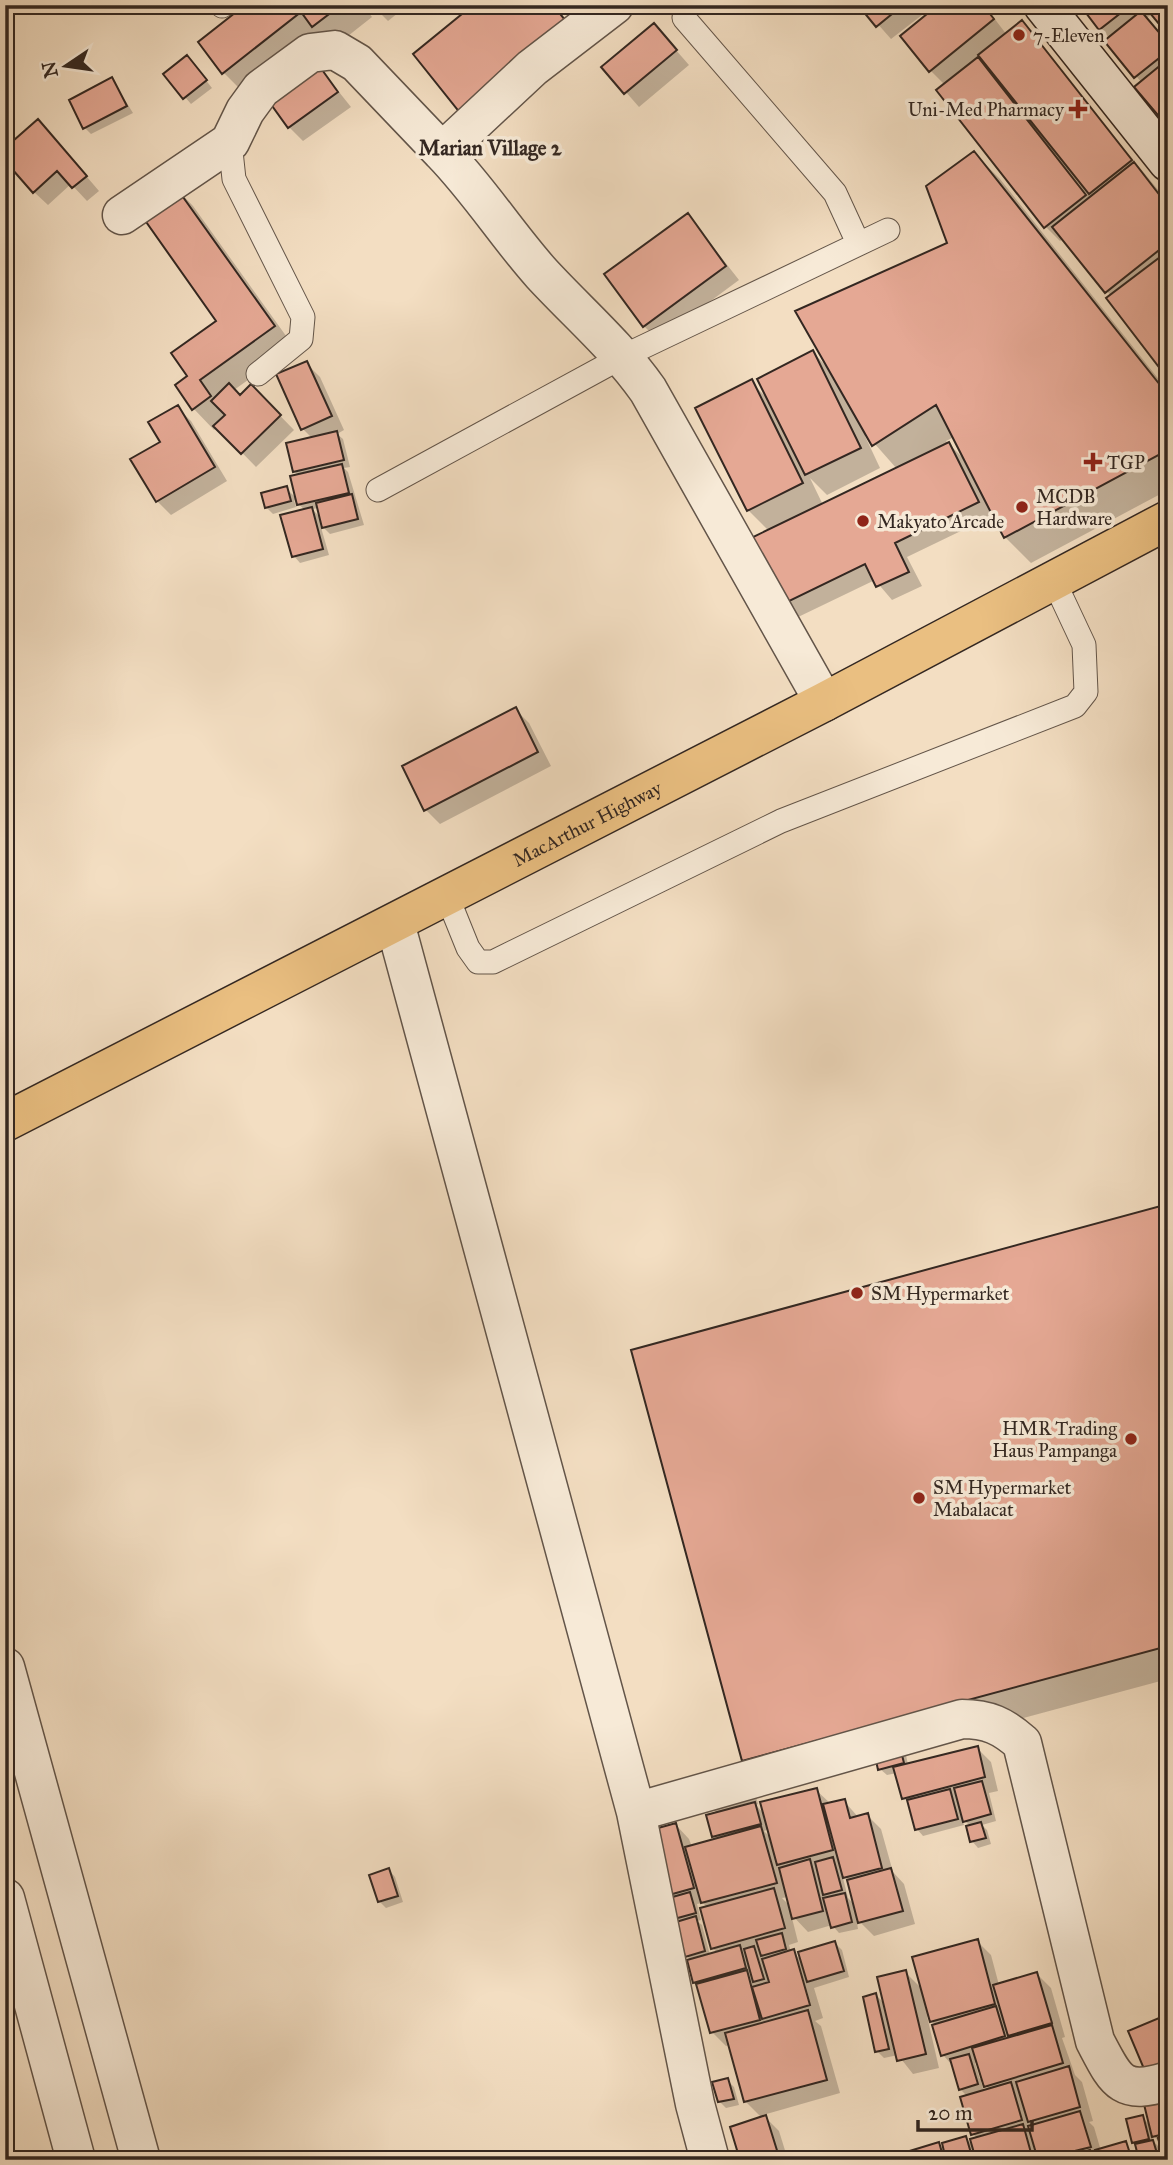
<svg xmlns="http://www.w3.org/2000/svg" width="1173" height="2165" viewBox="0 0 1173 2165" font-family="'IM FELL Great Primer',serif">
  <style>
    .shadow { fill: #0003; fill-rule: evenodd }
    .building { fill: #e5a894; stroke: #332721; stroke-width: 2 }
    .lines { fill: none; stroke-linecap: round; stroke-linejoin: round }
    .lane-casing { stroke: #635549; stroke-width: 25 }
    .street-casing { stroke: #635549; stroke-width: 41 }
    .secondary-casing { stroke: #332721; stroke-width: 41 }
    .highway-casing { stroke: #332721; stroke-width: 41 }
    .lane { stroke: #f7ead7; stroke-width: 23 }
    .street { stroke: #f7ead7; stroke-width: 38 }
    .secondary { stroke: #f7ead7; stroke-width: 38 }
    .highway { stroke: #eabf81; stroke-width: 38 }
    .poi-dot { fill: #8f2418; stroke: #f7ead7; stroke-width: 2.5 }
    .labels { text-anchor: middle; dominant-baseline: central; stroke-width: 7; stroke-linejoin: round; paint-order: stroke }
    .poi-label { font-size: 19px; fill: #332721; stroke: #f7ead7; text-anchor: start }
    .street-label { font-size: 19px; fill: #332721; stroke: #f7ead7 }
    .neighbourhood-label { font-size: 21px; font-weight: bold; fill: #332721; stroke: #f7ead7 }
  </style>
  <rect width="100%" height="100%" fill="#f3dec2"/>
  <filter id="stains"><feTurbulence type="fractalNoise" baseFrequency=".00286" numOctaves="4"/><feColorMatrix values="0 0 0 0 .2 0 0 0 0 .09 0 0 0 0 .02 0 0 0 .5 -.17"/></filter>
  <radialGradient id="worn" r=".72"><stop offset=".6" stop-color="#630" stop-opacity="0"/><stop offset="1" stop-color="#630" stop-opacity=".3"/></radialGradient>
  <path class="shadow" d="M247,5H363L372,17L334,47L244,93L224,73Z
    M372,5H408L388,21Z
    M861,5H935L891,39Z
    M941,5H984L1007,35L1021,23L1168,202V376L1111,296L1064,238L1060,241L1046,227L938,90L945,85L930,70Z
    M1082,5H1168L1146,18L1168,43V125L1142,83L1107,41L1110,39Z
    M654,25L689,65L639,107L604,67Z
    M315,62L351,107L303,141L289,127Z
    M193,64L212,88L191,104L166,75Z
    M112,79L133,113L91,134L84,127Z
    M52,136L99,191L87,201L71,184L48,205L34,192Z
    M974,153L1000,179L1168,391V490L1031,563L1005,537L994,515L907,557L922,586L892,600L875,580L794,619L769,531L748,510L751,382L768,399L813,352L826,366L949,244ZM867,435L897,469L823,505L810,478L827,495L880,468L865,436ZM954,437L964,459L946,441Z
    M173,185L193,206L294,347L234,390L240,397L251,386L294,430L256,467L217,427L214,430L194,409L177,386L190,377L219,321Z
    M688,215L739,280L658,340L644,326Z
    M306,363L320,377L344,430L337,434L343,439L350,467L344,468L348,472L364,525L330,534L320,524L329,555L300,563L294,556L305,510L294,500L296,507L273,514L266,507L286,488L297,499L299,476L294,471L312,438L303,429ZM319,508L322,519L312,509Z
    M177,407L191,421L227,481L171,515L157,501L162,442Z
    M515,709L529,723L551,766L440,824L426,810Z
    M1168,1206V1679L905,1750L908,1765L977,1748L991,1762L998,1791L989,1793L996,1821L982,1825L987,1830L991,1844L978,1848L972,1841L970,1826L962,1818L964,1825L923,1836L917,1829L897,1773L887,1775L880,1769L877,1757L770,1786L744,1760Z
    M816,1790L831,1804L844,1801L859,1818L867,1815L881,1829L893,1872L904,1884L915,1924L874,1936L860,1922L849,1881L842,1874L848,1898L854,1904L858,1929L839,1933L832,1925L808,1932L791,1914L798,1942L789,1945L791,1952L802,1960L835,1943L842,1950L849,1977L814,1988L823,2018L815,2021L821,2026L840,2093L763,2115L779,2131L788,2160H742L762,2118L746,2102L730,2045L726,2046L712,2032L699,1986L694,1982L691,1961L687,1956L680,1922L676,1918L675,1898L670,1894L676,1825L689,1839L692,1847L717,1840L714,1837L718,1814L713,1809L755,1793L758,1804L756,1805L765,1815ZM769,1829L771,1838L764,1831ZM788,1897L791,1907L782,1898ZM703,1903L708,1908L712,1948L718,1953L710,1955L702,1925L697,1921L701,1920L697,1904Z
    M389,1870L395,1877L403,1902L386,1908L379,1901Z
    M977,1941L991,1955L999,1985L1037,1974L1051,1988L1065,2037L1062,2038L1075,2075L1082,2082L1093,2121L1089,2122L1094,2127L1101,2151L1126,2143L1135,2160H907L938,2144L946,2152L966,2138L974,2147L978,2139L973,2134L968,2097L960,2089L953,2066L943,2055L936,2026L927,2016L939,2068L913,2074L898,2055L884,2058L877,2051L876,1995L886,2005L905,1972L922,1989ZM978,2062L983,2078L980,2079L975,2063ZM981,2081L990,2090L984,2092Z
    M1159,2020L1168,2029V2160H1141L1133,2142L1142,2117L1151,2126ZM1151,2133L1161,2144L1164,2152L1154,2142Z
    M727,2080L734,2087L739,2105L726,2108L719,2101Z"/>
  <path class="building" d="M245,5H341L312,27L301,12L222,74L198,42Z
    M473,5H553L574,31L465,119L413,54Z
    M858,5H903L876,27Z
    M938,5H983L994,19L929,72L900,36Z
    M1080,5H1131L1099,30Z
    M1148,5H1168V35L1145,7Z
    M1141,11L1168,43V51L1134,78L1104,41Z
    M1022,20L1132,160L1089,194L978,55Z
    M654,23L677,50L624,94L601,67Z
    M187,55L207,80L183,99L163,74Z
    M978,57L1086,195L1044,228L936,90Z
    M1168,59V127L1134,87Z
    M315,60L338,92L288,128L265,96Z
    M112,77L127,106L83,129L69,100Z
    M38,119L87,176L72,188L57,171L33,193L5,161V148Z
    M974,151L1168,395V450L1004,538L936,405L872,446L795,311L947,243L926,186Z
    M1134,162L1168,206V243L1105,293L1052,227Z
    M173,183L275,326L200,380L211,396L192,410L175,385L187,376L171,353L216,321L137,209Z
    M688,213L726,266L643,327L604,274Z
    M1168,251V379L1106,298Z
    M813,350L861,448L805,475L757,379Z
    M307,361L332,416L301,430L276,374Z
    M752,379L803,483L747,511L695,408Z
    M229,383L240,395L251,384L281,415L241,454L213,426L225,415L211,401Z
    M178,405L215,467L156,502L130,459L160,442L148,422Z
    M337,431L344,460L293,472L286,443Z
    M949,442L979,502L895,543L909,572L876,587L865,564L779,606L747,540Z
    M342,464L349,493L297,505L290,476Z
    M287,486L291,501L265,508L261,493Z
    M352,494L358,519L322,528L316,503Z
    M312,507L323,549L292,557L280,515Z
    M516,707L538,752L424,811L402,766Z
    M1168,1204V1646L742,1761L631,1350Z
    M898,1739L904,1763L878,1770L873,1746Z
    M978,1746L985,1777L902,1799L893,1767Z
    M982,1781L991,1814L963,1822L954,1788Z
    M817,1788L833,1850L777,1865L760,1802Z
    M950,1789L958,1819L915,1830L907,1800Z
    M845,1799L850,1818L868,1813L882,1868L843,1878L823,1804Z
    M755,1802L761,1824L712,1837L706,1815Z
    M981,1822L986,1838L970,1842L966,1826Z
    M676,1823L694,1888L669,1895L651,1830Z
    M761,1826L777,1883L701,1903L685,1847Z
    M833,1857L842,1890L823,1895L815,1862Z
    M810,1859L823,1911L792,1919L779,1868Z
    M389,1868L398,1896L378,1902L369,1875Z
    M891,1868L903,1911L858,1923L847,1880Z
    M774,1888L785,1928L711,1949L700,1908Z
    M690,1892L696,1913L674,1919L669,1898Z
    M845,1893L852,1922L831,1928L823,1898Z
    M696,1916L705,1951L685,1957L676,1922Z
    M782,1933L786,1949L761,1956L756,1940Z
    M978,1939L995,2004L930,2022L912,1957Z
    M835,1941L844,1971L807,1982L798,1952Z
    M740,1945L746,1968L693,1983L687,1960Z
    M754,1946L764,1979L753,1982L744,1949Z
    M794,1949L810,2005L762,2019L752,1987L769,1982L762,1959Z
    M747,1970L760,2020L710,2033L696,1984Z
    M906,1970L926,2054L897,2061L877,1977Z
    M1037,1972L1052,2023L1008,2036L993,1985Z
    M876,1993L889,2049L875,2052L863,1997Z
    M996,2006L1005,2036L941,2056L932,2025Z
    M808,2010L827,2080L744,2102L725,2033Z
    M1159,2018L1168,2038V2067L1147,2076L1128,2031Z
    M1052,2025L1063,2063L984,2087L972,2048Z
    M969,2054L978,2084L959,2090L950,2059Z
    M1069,2066L1080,2107L1028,2122L1016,2082Z
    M728,2078L734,2099L718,2102L712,2082Z
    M1011,2082L1022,2120L971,2135L960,2097Z
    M1168,2086V2133L1152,2137L1141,2092Z
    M1080,2111L1091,2147L1038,2160L1028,2126Z
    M766,2115L780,2160H740L730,2127Z
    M1143,2115L1149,2139L1132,2143L1126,2119Z
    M1023,2124L1033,2160H976L970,2139Z
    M966,2136L973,2160H946L942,2143Z
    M1168,2136V2160H1164L1158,2138Z
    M1153,2140L1159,2160H1139L1135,2144Z
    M1126,2141L1132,2160H1098L1095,2150Z
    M939,2142L944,2160H905L903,2153Z
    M1090,2150L1093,2160H1056Z"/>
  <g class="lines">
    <g class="lane-casing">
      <path id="lane" d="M222,6L223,5
        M684,18L835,193L858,243
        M230,142L234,179L303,317L301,339L258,374
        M378,490L624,356L888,230
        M447,896L468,948L478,962H493L781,821L1075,706L1086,692L1084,645L1054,581"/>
    </g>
    <g class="street-casing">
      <path id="street" d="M614,5L532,68L442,152C479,190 507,235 542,274C578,313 617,346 648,390L824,702
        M122,215L230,142L245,111L261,89L310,53L335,50L357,63L442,152
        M395,923L636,1812L695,2104L710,2160
        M5,1667L141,2160
        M636,1812L962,1719C988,1719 1003,1726 1022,1743L1095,2041C1116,2081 1121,2096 1168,2081
        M5,1898L76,2160"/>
    </g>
    <g class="secondary-casing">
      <path id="secondary" d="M1043,5L1168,162"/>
    </g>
    <g class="highway-casing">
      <g id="highway">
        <path id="s1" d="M5,1122L824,702L1168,520"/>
      </g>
    </g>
    <use href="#lane" class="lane"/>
    <use href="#street" class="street"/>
    <use href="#secondary" class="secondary"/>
    <use href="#highway" class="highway"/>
  </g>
  <g class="poi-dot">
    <circle cx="1019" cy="35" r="7"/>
    <path d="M1074.5 98.5h7v7h7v7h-7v7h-7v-7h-7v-7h7z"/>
    <path d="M1089.5 451.5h7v7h7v7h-7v7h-7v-7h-7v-7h7z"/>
    <circle cx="1022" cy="507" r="7"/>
    <circle cx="863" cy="521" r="7"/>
    <circle cx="857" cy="1293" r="7"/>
    <circle cx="1131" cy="1439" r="7"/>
    <circle cx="919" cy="1498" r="7"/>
  </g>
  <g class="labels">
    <g class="poi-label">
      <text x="1033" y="35">7-Eleven</text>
      <text x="1064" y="109" text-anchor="end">Uni-Med Pharmacy</text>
      <text x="1107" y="462">TGP</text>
      <text x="1036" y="496">MCDB<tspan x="1036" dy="22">Hardware</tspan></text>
      <text x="877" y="521">Makyato Arcade</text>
      <text x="871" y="1293">SM Hypermarket</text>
      <text x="1117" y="1428" text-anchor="end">HMR Trading<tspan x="1117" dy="22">Haus Pampanga</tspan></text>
      <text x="933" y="1487">SM Hypermarket<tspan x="933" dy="22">Mabalacat</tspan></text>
    </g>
    <g class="street-label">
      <text stroke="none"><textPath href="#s1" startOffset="654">MacArthur Highway</textPath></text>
    </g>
    <g class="neighbourhood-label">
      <text x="490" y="148">Marian Village 2</text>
    </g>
  </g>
  <rect width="1173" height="2165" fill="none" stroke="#f3dec2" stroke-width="28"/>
  <rect x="7" y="7" width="1159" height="2151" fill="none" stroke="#332721" stroke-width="3.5"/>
  <rect x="14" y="14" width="1145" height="2137" fill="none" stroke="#332721" stroke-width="2"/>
  <g transform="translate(66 66) rotate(257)" stroke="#f7ead7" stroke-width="5" paint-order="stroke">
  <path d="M0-5L12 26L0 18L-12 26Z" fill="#332721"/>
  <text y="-10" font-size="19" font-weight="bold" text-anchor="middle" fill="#332721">N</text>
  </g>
  <path d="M918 2120v10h114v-10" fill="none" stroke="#332721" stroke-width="3.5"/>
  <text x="928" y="2120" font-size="21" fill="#332721" stroke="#f7ead7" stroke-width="5" paint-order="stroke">20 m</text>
  <rect width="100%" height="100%" filter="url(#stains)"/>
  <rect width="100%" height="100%" fill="url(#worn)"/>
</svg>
